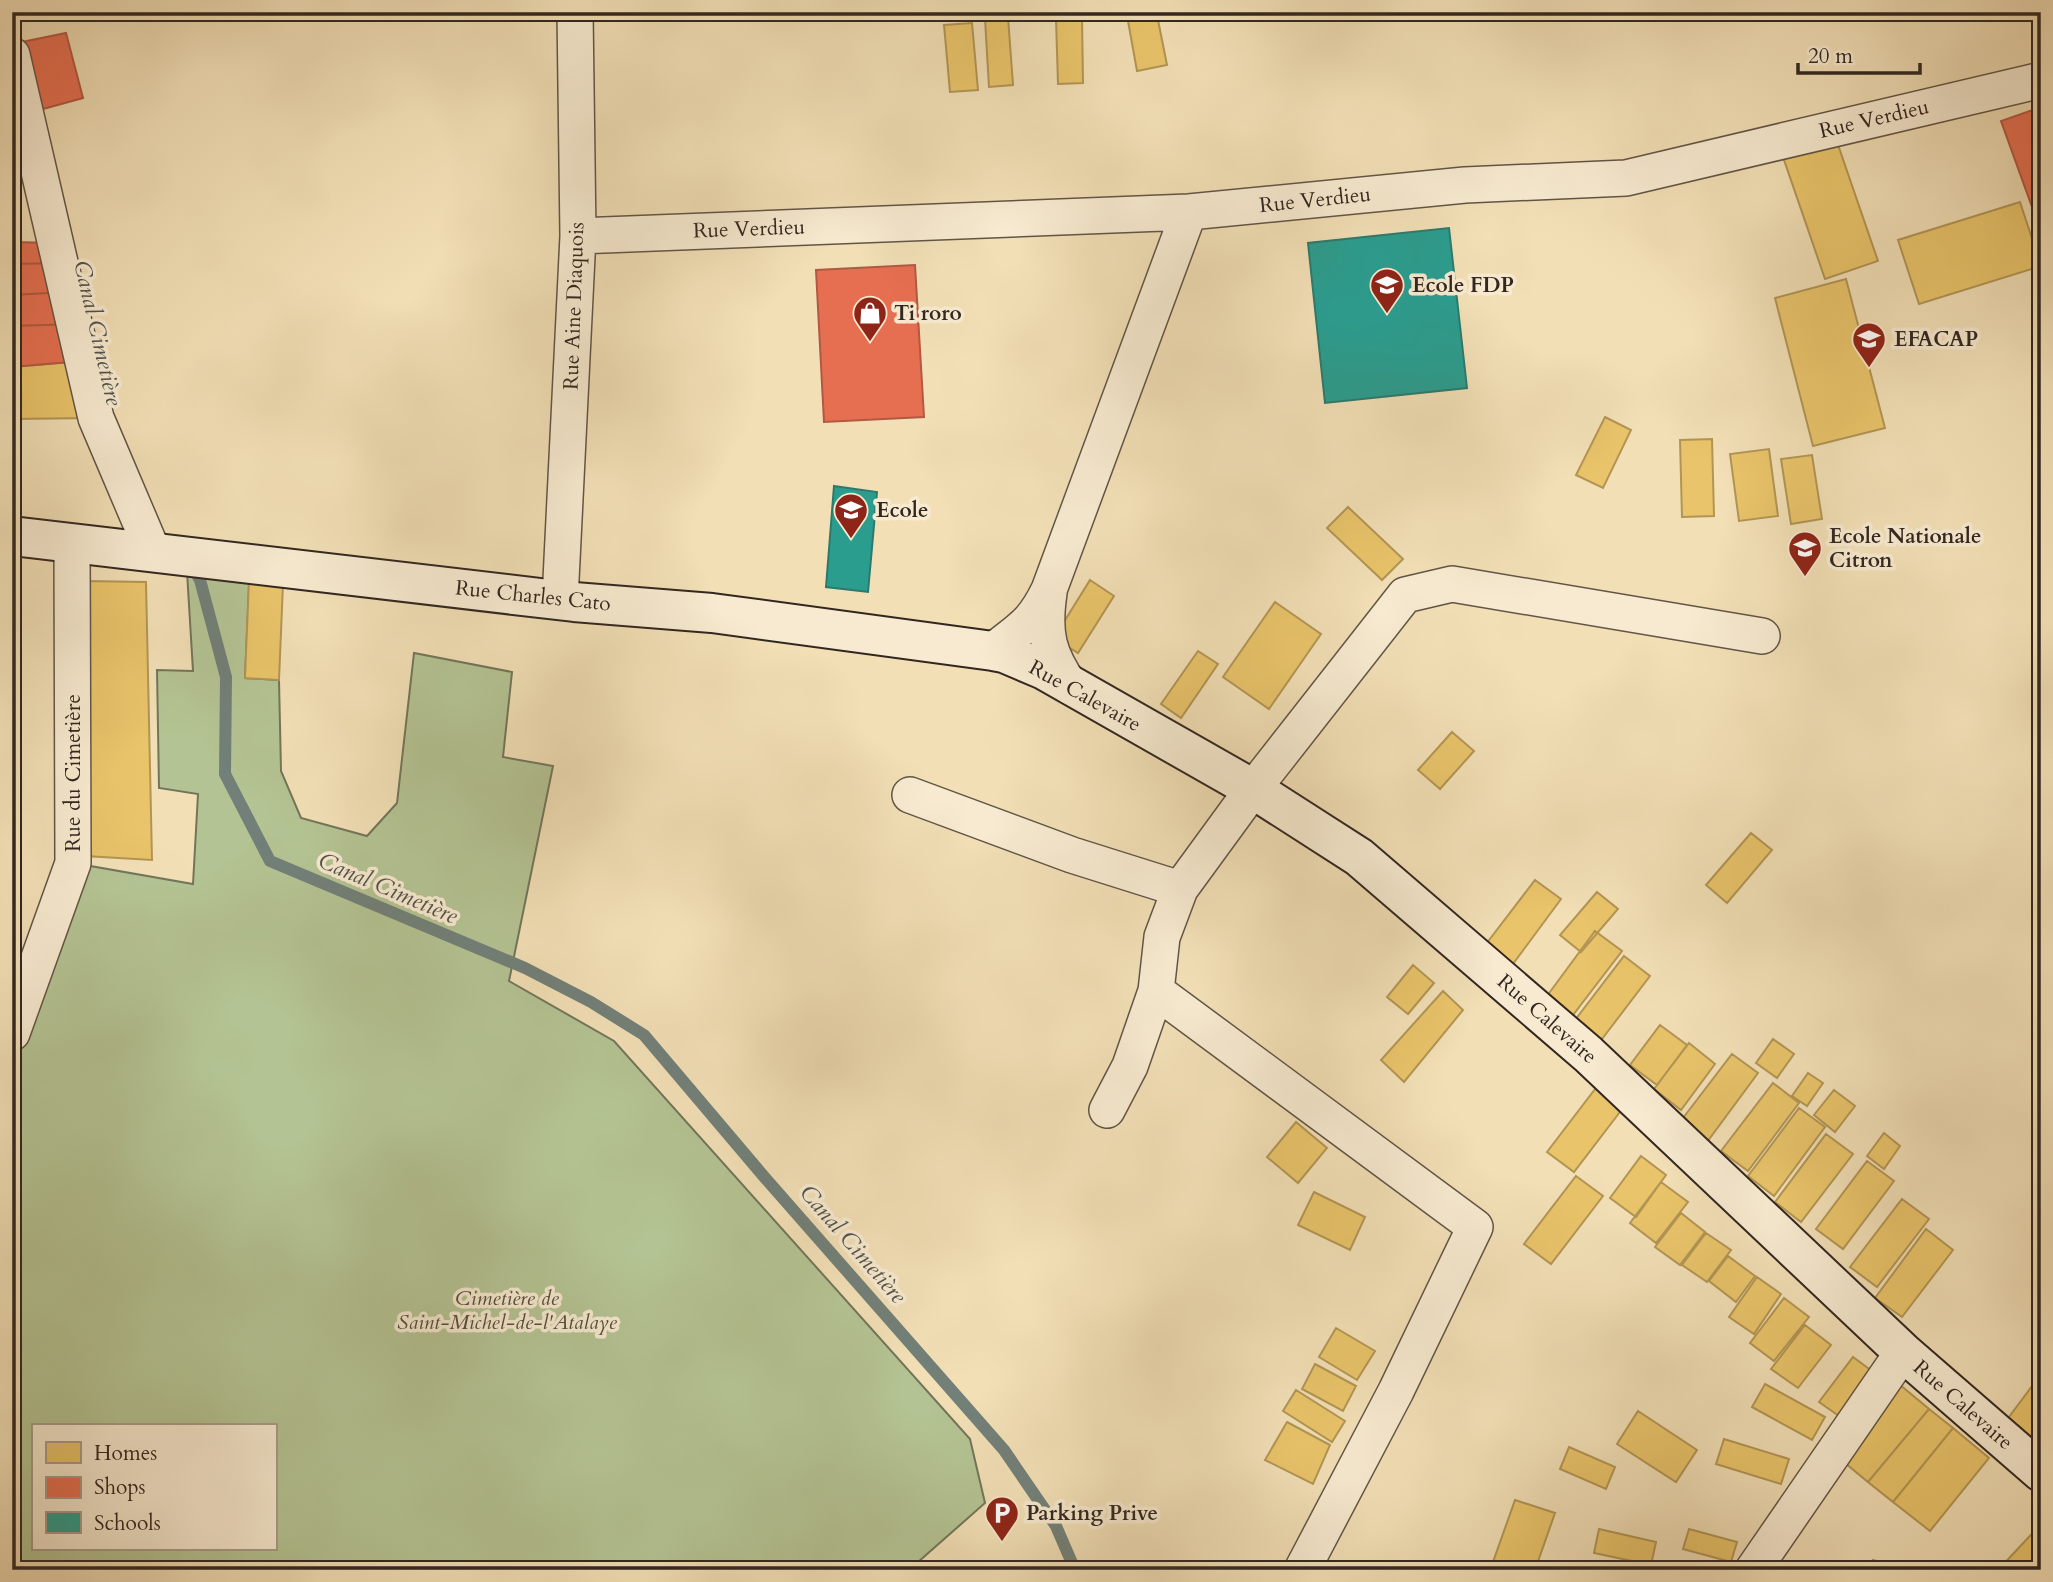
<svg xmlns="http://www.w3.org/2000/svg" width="2053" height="1582" viewBox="0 0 2053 1582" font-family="Cardo,serif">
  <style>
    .green { fill: #b4c393; stroke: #73755a; stroke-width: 2; fill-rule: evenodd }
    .homes { fill: #e9c46a; stroke: #b29554; stroke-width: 2 }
    .shops { fill: #e76f51; stroke: #b15942; stroke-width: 2 }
    .schools { fill: #2a9d8f; stroke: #2c7a6e; stroke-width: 2 }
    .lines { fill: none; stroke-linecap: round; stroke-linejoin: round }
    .stream { stroke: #728079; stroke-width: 12 }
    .street-casing { stroke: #625546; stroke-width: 38 }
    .secondary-casing { stroke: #322720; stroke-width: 42 }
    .street { stroke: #f7ead0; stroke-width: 35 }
    .secondary { stroke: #f7ead0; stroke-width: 38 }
    .labels { text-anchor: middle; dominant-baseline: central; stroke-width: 7; stroke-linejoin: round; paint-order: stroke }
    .street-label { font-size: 21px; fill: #322720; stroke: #f7ead0 }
    .poi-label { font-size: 21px; font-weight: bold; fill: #322720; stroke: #f7ead0; text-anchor: start }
    .park-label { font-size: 21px; font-style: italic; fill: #524e3d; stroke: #f7ead0 }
    .water-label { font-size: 23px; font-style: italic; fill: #52534d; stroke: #f7ead0 }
  </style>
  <rect width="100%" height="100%" fill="#f2dfb6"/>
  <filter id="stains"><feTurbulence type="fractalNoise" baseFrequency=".00286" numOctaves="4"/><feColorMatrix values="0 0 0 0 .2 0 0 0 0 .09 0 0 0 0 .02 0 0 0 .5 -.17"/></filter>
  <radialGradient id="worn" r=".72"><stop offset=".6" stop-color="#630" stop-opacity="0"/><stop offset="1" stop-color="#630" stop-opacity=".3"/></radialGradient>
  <path class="green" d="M186,555L250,563L245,678L279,680L281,771L301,818L367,836L397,803L414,653L512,672L503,757L553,766L509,981L614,1041L970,1439L985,1503L909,1570H12V1033L73,863L193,884L198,794L159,788L157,670L193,671ZM33,1426H275V1549H33Z"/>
  <path class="homes" d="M1157,15L1167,65L1137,71L1128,21Z
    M1008,17L1013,85L989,87L985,19Z
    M1082,18L1083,83L1058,84L1056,19Z
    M972,23L978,90L950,92L944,25Z
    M1835,136L1878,261L1825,279L1782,154Z
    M2020,202L2041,266L1919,304L1898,240Z
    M1846,279L1885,428L1813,446L1775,298Z
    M82,361L96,418L12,419V367Z
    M1605,417L1631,430L1603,488L1576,475Z
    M1712,439L1714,516L1682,517L1680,440Z
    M1769,449L1778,516L1739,521L1730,454Z
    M1812,455L1822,519L1791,524L1781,459Z
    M1348,507L1403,559L1382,580L1327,528Z
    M249,580L283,584L279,680L245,678Z
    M1090,580L1114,596L1078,653L1054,638Z
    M85,581L146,582L152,860L85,856Z
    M1275,602L1321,634L1269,709L1223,677Z
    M1198,651L1218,664L1181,718L1161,704Z
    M1452,732L1474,751L1440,789L1418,770Z
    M1751,833L1772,850L1727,903L1706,885Z
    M1535,880L1561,899L1510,968L1483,948Z
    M1597,892L1618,909L1581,952L1560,935Z
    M1595,931L1622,951L1570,1019L1544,1000Z
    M1624,956L1650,976L1599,1043L1572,1024Z
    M1413,965L1434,983L1408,1014L1387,997Z
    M1443,991L1463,1010L1404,1082L1381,1060Z
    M1660,1025L1687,1045L1657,1085L1630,1065Z
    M1773,1039L1794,1054L1777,1078L1756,1063Z
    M1689,1043L1715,1064L1681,1110L1654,1089Z
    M1732,1054L1758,1073L1707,1142L1680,1122Z
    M1808,1073L1823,1083L1807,1106L1792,1096Z
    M1773,1083L1799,1103L1748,1171L1721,1151Z
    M1599,1084L1626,1104L1574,1172L1547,1152Z
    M1834,1090L1855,1106L1835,1132L1814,1115Z
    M1799,1108L1825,1127L1774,1196L1748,1176Z
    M1296,1122L1327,1148L1298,1183L1267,1157Z
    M1884,1133L1900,1146L1884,1169L1867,1156Z
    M1826,1134L1853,1154L1801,1222L1775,1202Z
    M1641,1156L1666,1175L1636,1217L1610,1198Z
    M1867,1161L1894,1181L1843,1249L1816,1229Z
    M1576,1176L1603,1196L1551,1264L1524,1244Z
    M1661,1182L1688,1202L1656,1243L1630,1223Z
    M1314,1192L1365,1217L1350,1250L1298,1225Z
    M1902,1199L1929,1219L1877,1287L1850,1267Z
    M1681,1213L1705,1232L1680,1265L1655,1247Z
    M1926,1229L1953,1250L1902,1317L1875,1298Z
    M1706,1233L1731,1250L1707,1282L1682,1265Z
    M1728,1256L1755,1276L1736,1302L1709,1281Z
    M1757,1277L1781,1294L1754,1334L1729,1317Z
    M1784,1298L1809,1317L1774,1361L1750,1343Z
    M1805,1325L1831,1345L1798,1388L1771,1369Z
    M1336,1328L1375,1351L1357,1380L1319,1357Z
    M1853,1357L1880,1377L1846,1421L1819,1402Z
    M1315,1364L1356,1386L1343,1411L1302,1389Z
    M2041,1374V1429L2032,1441L2006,1421Z
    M1765,1384L1825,1417L1812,1440L1752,1407Z
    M1899,1384L1929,1409L1868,1482L1839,1458Z
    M1296,1390L1345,1421L1332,1442L1283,1411Z
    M1929,1409L1953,1428L1893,1502L1868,1482Z
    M1638,1411L1697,1450L1676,1482L1617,1444Z
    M1287,1422L1330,1445L1313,1484L1265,1460Z
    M1953,1428L1989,1458L1930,1531L1893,1502Z
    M1724,1439L1789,1459L1781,1484L1716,1464Z
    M1569,1447L1615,1467L1606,1489L1560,1469Z
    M1515,1500L1555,1513L1535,1570H1516L1493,1562Z
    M2041,1524V1570H1998Z
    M1599,1529L1656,1542L1651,1565L1594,1553Z
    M1689,1529L1737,1542L1731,1562L1683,1549Z
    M1873,1560L1906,1569V1570H1870Z"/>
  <path class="shops" d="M66,33L83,98L25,114L12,44Z
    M2041,107V204L2032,207L2001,121Z
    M12,242L55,243L61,263L12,264Z
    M61,263L67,292L12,295V264Z
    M915,265L924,417L824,422L816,270Z
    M67,292L75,324L12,326V295Z
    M75,324L82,361L12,367V326Z"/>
  <path class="schools" d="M1449,228L1467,388L1325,403L1308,243Z
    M834,486L877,492L868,592L826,587Z"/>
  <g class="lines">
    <path class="stream" d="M191,564L200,580L226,677L225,774L270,861L525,968L591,1002L644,1035L766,1179L1004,1450L1056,1526L1075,1570"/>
    <g class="street-casing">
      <path id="street" d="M12,55L96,418L153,552
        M578,236L1189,212L1465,185L1626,178L2041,80
        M1049,593C1043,634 1048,654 1071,687
        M560,600L578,236L575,12
        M993,651C1021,628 1032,625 1049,590L1189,212
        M910,795L1072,855L1180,889
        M1156,991L1475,1227L1396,1391L1302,1570
        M12,1033L73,863L72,544
        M1107,1110L1130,1066L1156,991L1162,937L1180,889L1253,789L1405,595L1452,584L1762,636
        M1753,1570L1903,1352"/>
    </g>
    <g class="secondary-casing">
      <path id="secondary" d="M12,536L574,602L712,613L993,651L1004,653L1044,670L1253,789L1359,857L1588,1054L1903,1352L2041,1472"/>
    </g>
    <use href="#street" class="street"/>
    <use href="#secondary" class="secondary"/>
  </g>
  <defs>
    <g id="school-pin" transform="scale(1.75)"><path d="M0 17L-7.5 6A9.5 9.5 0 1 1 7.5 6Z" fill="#8f2418" stroke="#f7ead0"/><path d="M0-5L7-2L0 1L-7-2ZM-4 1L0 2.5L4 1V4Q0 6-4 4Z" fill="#fff"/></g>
    <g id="shop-pin" transform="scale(1.75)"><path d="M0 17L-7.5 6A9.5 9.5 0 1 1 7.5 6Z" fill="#8f2418" stroke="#f7ead0"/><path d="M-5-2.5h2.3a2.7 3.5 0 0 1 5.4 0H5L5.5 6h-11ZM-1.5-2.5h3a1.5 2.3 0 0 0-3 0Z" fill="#fff"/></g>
    <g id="parking-pin" transform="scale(1.75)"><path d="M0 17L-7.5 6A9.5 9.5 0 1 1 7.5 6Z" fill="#8f2418" stroke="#f7ead0"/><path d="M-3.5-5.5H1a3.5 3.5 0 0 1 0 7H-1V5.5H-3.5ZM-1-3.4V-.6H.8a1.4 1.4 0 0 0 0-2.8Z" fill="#fff"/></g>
  </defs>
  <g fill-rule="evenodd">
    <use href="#school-pin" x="1387" y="285"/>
    <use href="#shop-pin" x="870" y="313"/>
    <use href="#school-pin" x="1869" y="339"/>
    <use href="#school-pin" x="851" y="510"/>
    <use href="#school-pin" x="1805" y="548"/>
    <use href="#parking-pin" x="1002" y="1513"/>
  </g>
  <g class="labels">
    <g class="street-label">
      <text transform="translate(1874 119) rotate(-13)">Rue Verdieu</text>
      <text transform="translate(1315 200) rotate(-6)">Rue Verdieu</text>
      <text transform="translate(749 229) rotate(-2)">Rue Verdieu</text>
      <text transform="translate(574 306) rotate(-88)">Rue Aine Diaquois</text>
      <text transform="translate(533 596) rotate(6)">Rue Charles Cato</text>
      <text transform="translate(1085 696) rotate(29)">Rue Calevaire</text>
      <text transform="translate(73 773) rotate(-90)">Rue du Cimetière</text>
      <text transform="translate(1547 1019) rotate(41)">Rue Calevaire</text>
      <text transform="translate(1963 1405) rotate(41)">Rue Calevaire</text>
    </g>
    <g class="poi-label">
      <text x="1412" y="285">Ecole FDP</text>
      <text x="894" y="313">Ti roro</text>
      <text x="1894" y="339">EFACAP</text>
      <text x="876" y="510">Ecole</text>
      <text x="1829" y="536">Ecole Nationale<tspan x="1829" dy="24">Citron</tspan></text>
      <text x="1026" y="1513">Parking Prive</text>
    </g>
    <g class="park-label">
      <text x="507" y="1298">Cimetière de<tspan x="507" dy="24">Saint-Michel-de-l'Atalaye</tspan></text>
    </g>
    <g class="water-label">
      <text transform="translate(98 333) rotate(77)">Canal Cimetière</text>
      <text transform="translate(388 888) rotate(23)">Canal Cimetière</text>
      <text transform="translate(853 1244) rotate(49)">Canal Cimetière</text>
    </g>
  </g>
  <rect width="2053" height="1582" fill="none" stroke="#f2dfb6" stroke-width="42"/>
  <rect x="14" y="14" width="2025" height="1554" fill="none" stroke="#322720" stroke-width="3.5"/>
  <rect x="21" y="21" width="2011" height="1540" fill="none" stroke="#322720" stroke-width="2"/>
  <rect x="32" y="1424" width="245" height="126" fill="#f7ead0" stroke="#a89c8a" stroke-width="2"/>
  <rect x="46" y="1442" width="35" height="21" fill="#e9c46a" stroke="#a89c8a" stroke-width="2"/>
  <text x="94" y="1460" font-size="21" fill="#322720">Homes</text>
  <rect x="46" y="1477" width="35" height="21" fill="#e76f51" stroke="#a89c8a" stroke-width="2"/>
  <text x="94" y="1494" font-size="21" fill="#322720">Shops</text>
  <rect x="46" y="1512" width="35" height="21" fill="#2a9d8f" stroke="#a89c8a" stroke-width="2"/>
  <text x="94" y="1530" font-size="21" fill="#322720">Schools</text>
  <path d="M1798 63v10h122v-10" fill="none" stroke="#322720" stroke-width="3.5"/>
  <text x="1808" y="63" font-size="21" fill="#322720" stroke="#f7ead0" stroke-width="5" paint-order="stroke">20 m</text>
  <rect width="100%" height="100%" filter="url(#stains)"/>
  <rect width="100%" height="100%" fill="url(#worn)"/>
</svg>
